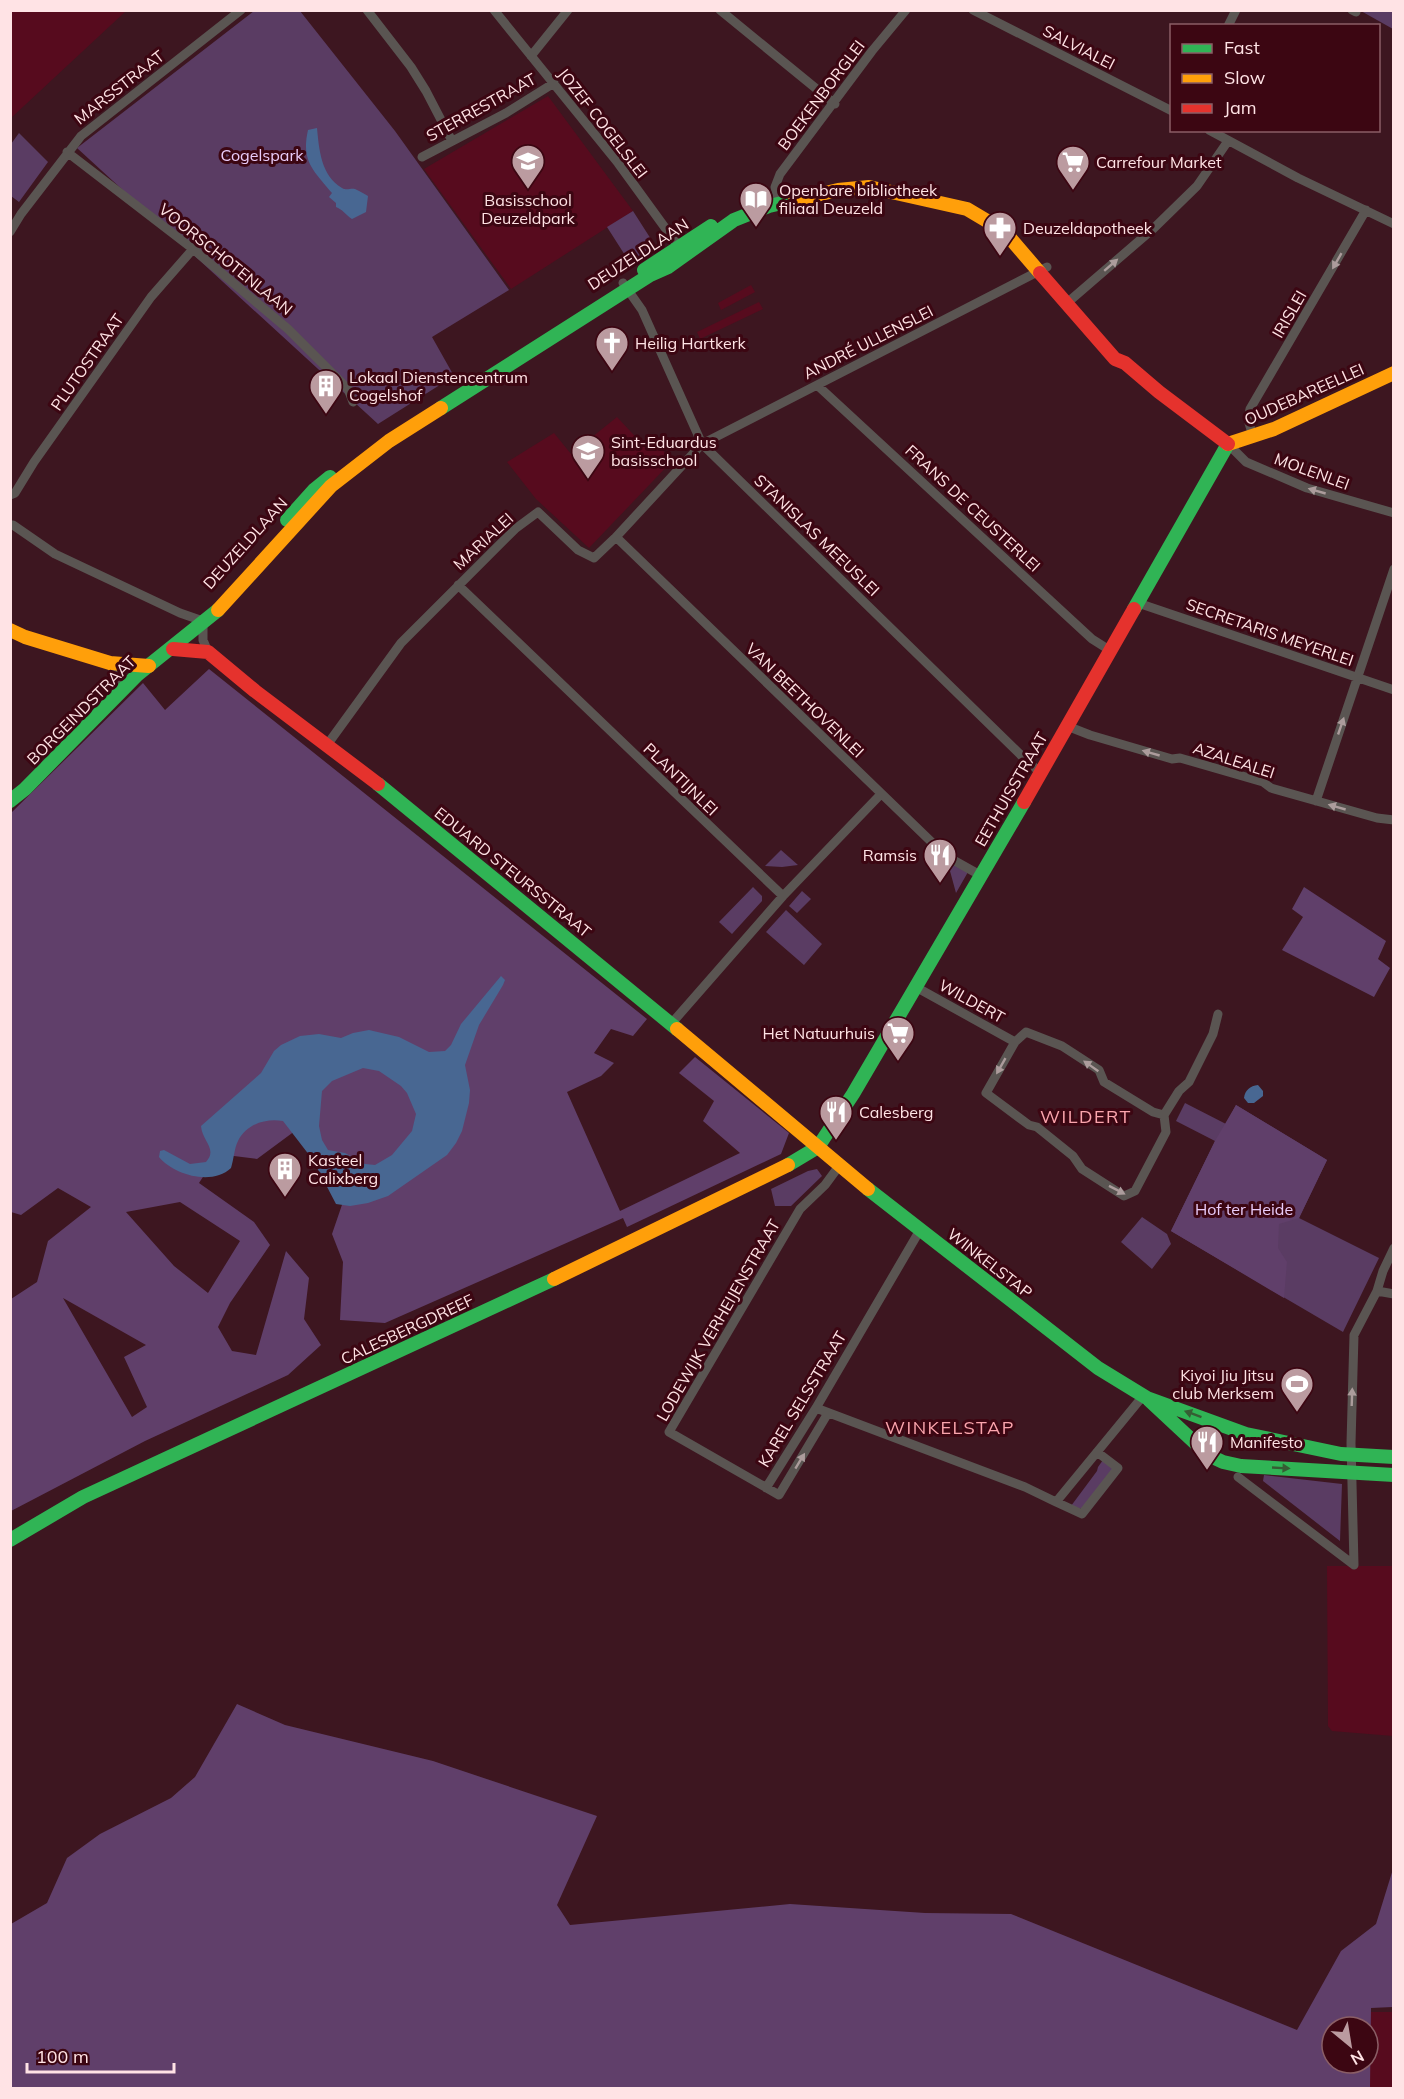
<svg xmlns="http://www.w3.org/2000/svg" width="1404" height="2099" viewBox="0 0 1404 2099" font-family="Mulish,sans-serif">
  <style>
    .built { fill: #570b1e }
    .green { fill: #5a3c63 }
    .forest { fill: #603f6a; fill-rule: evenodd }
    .water { fill: #486792; fill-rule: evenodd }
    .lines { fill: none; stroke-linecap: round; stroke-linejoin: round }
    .street { stroke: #5a5552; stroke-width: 9 }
    .fast { stroke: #30b455; stroke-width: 14 }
    .slow { stroke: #ff9f0a; stroke-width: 14 }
    .jam { stroke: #e5322d; stroke-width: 14 }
    .oneway { fill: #ac9c9c }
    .oneway2 { fill: #365d34 }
    .labels { text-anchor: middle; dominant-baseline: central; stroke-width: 6; stroke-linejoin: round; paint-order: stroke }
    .street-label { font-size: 16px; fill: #ffe3e5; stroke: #3c0612 }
    .park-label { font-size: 16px; fill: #e9ccfa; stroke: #3c0612 }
    .poi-label { font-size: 16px; fill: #ffe3e5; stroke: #3c0612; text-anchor: start }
    .neighbourhood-label { font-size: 18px; letter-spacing: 1.5px; fill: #fba5ad; stroke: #3c0612 }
  </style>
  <rect width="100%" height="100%" fill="#3d1620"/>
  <path class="built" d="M11,10H126V11L11,118Z
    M548,96L633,211L511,289L424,169Z
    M751,285L755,292L721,310L718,303Z
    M759,302L763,309L700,339L697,332Z
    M617,417L645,447L653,441L673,460L589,548L536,499L507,462L554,433L571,454Z
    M1327,1566H1393V1736L1332,1731L1328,1726Z
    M1366,2012H1393V2088H1365L1368,2063V2027Z"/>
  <path class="green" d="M254,11H300L395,131L509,290L432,337L454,376L378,424L77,148Z
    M1361,11H1393V29Z
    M19,133L48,162L19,202L11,196V144Z
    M633,211L656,247L630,263L607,227Z
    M781,850L798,865L782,867L765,866Z
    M949,861L968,872L956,893L950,871L946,866Z
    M753,887L762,896V901L732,934L719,922Z
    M802,891L811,899L797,913L789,906Z
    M786,910L822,944L804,965L766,932Z
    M1185,1103L1226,1124L1236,1105L1327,1160L1299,1218L1379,1258L1343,1332L1171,1231L1215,1141L1176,1121Z
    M817,1169L822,1176L791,1206H775L771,1189L808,1171Z
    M1142,1217L1167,1234L1171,1244L1152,1269L1121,1242Z
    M1103,1460L1113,1469L1082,1509L1071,1506L1097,1471L1098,1467Z
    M1264,1475L1342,1484L1340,1541L1263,1481Z"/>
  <path class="forest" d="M209,669L647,1019L633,1036L611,1029L594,1053L614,1063L601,1076L567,1092L620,1211L740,1153L703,1121L714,1101L679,1073L695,1057L789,1133L781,1154L627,1227L623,1218L385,1323L340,1320L343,1262L332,1234L345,1196L303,1125L257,1159L218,1154L199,1183L254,1222L270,1245L230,1303L218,1327L232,1351L256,1355L286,1251L309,1278L304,1319L321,1345L288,1375L145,1441L11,1511V1299L37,1282L48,1241L91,1207L58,1188L21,1215L11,1212V813L143,683L165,710ZM180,1202L240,1241L208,1293L174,1266L126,1212ZM63,1298L146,1345L124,1357L147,1407L132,1417Z
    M1304,887L1386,941L1378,959L1390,968L1374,997L1282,950L1303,917L1292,909Z
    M1236,1105L1327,1160L1299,1218L1279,1224L1278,1248L1287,1262L1284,1298L1171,1231L1215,1141Z
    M237,1704L285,1725L433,1761L597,1816L557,1905L570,1925L790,1904L925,1913L1011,1914L1297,2030L1341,1951L1376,1924L1393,1869V2007L1371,2008L1370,2088H11V1924L47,1903L67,1858L100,1834L171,1798L195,1777ZM1332,2027H1368V2063H1332Z"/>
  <path class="water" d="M317,128C319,149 321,176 342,188C347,191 350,188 355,189C360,191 364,194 368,196L366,212L352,219C346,215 342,209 336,207V203L329,197L332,193C313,170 301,161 308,130Z
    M501,976L505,980L503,985L479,1025L465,1065L470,1090L469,1103L462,1131L456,1143L447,1155L388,1196L368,1203L350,1206L336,1204L313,1160L283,1121C266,1118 246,1124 238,1141C234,1149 234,1159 231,1168C212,1186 174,1175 159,1157L160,1151L164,1150L190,1164L206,1162C218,1149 202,1141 201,1126L261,1073L274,1051L281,1045L300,1036L319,1034L341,1038L353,1033L369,1030L399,1037L429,1052L445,1051L451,1045L461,1024ZM363,1068L379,1071L401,1086L407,1093L416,1114L412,1131L392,1155L375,1165L365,1164L345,1153L328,1150L322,1140L319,1126L322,1091L332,1081Z
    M1258,1085L1263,1091V1096L1254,1103H1248L1244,1098C1245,1090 1250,1086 1258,1085Z"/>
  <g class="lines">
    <path class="street" d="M367,10L411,67L426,91L452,141
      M494,10L618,163L682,251
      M720,10L835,104
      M973,10L1172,111
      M1352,10L1356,12
      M1228,26L1236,10
      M531,56L568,10
      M1209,130L1298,178L1394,224
      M67,152L193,249L288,329L348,389L353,402
      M422,157L506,113L554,83
      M779,203L775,187L780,174L872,51L906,10
      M10,232L21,214L81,136L241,10
      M623,283L642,310L702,444L1031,765L1041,772
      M1067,303L1154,228L1197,186L1228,141
      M817,385L1092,639L1111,651
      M1253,436L1248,420L1250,409L1366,210
      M1228,444L1246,462L1307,488L1394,513
      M10,495L15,493L34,462L151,297L193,249
      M13,525L55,554L180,613L203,621V640L208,652
      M616,537L946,856L980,875
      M458,585L783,896L881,794
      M1138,603L1394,690
      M110,663L123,690
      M1067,726L1090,735L1172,759L1180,758L1263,782L1271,788L1377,818L1394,820
      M327,745L401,643L515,529L538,512L578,550L594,558L616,537L702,444L1047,267
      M1316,801L1394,569
      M914,986L1015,1042L986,1093L1029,1125L1037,1127L1073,1156L1082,1169L1124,1196L1135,1191L1166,1132L1164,1115L1153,1112L1104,1082L1099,1070L1062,1046L1026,1032L1015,1042
      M671,1024L783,896
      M1164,1115L1179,1091L1189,1082L1213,1034L1218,1014
      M1377,1291L1394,1294
      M816,1408L1025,1487L1056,1502L1143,1396
      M828,1413L779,1495L669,1432L800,1209L825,1185L839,1166
      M1238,1477L1354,1565
      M766,1488L816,1408L920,1230
      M1056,1502L1082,1514L1118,1468L1097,1452
      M1354,1565L1351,1443L1354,1335L1377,1291L1383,1271L1394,1248"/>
    <path class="fast" d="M644,270L711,226
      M441,408L650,275L668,267L734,220L769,206L795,200
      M287,520L314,490L330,477
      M1134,609L1228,444
      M378,784L677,1029
      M10,801L25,789L137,675L218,610
      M788,1165L818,1147L853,1094L1024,802
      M868,1189L1098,1368L1147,1398L1246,1434L1341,1454L1394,1457
      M1149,1400L1208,1455L1223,1462L1241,1466L1394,1475
      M10,1540L83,1497L554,1279"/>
    <path class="slow" d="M795,200L838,190L869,187L967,209L1004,231L1040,273
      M1228,444L1274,429L1394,373
      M218,610L331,486L389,441L441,408
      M10,630L25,637L110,663L149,666
      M677,1029L868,1189
      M554,1279L788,1165"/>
    <path class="jam" d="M1040,273L1115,359L1125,363L1159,392L1228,444
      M173,649L208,652L255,691L378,784
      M1024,802L1134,609"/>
  </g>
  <defs><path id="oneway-solid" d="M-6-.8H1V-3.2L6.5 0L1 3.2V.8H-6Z" transform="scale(1.5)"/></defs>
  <g class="oneway">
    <use href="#oneway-solid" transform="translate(1337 261) rotate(120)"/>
    <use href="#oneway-solid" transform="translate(1111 265) rotate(-41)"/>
    <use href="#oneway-solid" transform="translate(1317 491) rotate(-164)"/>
    <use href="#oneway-solid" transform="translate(1341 726) rotate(-71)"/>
    <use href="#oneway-solid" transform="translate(1151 753) rotate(-164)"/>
    <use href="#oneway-solid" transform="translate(1337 807) rotate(-164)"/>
    <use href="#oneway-solid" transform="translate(1001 1066) rotate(120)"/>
    <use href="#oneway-solid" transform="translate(1091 1066) rotate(-145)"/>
    <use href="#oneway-solid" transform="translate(1117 1190) rotate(27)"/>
    <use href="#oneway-solid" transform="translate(1352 1397) rotate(-88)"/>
    <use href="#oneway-solid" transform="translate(800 1461) rotate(-59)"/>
  </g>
  <g class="oneway2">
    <use href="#oneway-solid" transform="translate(1193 1414) rotate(-160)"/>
    <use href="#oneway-solid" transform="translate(1281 1468) rotate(3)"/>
  </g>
  <defs>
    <g id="school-pin" transform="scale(1.725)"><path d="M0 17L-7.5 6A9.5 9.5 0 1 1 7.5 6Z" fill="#bb9ba0" stroke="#3c0612"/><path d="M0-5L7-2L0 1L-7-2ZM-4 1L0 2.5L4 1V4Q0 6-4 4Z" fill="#fff"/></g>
    <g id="supermarket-pin" transform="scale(1.725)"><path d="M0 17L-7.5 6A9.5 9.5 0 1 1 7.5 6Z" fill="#bb9ba0" stroke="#3c0612"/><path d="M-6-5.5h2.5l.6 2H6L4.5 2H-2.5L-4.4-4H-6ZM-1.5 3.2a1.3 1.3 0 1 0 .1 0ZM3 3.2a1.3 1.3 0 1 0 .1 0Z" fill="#fff"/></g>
    <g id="library-pin" transform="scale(1.725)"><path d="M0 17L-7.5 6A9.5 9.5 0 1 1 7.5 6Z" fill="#bb9ba0" stroke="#3c0612"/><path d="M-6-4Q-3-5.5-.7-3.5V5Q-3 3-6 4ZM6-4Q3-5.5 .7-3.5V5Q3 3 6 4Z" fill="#fff"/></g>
    <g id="pharmacy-pin" transform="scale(1.725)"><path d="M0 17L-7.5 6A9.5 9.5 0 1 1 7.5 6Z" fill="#bb9ba0" stroke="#3c0612"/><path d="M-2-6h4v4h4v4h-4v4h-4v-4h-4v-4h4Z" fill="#fff"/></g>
    <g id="church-pin" transform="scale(1.725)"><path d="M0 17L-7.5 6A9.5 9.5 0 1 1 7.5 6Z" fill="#bb9ba0" stroke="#3c0612"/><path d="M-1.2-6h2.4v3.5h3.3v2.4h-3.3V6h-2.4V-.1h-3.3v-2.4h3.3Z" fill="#fff"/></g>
    <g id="building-pin" transform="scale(1.725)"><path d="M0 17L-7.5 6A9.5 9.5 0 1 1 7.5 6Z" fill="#bb9ba0" stroke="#3c0612"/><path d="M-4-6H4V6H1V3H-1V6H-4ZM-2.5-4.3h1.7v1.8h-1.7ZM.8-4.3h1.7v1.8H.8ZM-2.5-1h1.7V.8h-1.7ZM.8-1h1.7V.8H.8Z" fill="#fff"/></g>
    <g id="restaurant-pin" transform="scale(1.725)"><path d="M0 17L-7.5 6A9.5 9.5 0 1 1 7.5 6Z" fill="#bb9ba0" stroke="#3c0612"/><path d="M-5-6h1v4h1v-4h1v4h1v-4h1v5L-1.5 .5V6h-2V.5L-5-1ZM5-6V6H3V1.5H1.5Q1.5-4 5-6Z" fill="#fff"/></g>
    <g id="stadium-pin" transform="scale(1.725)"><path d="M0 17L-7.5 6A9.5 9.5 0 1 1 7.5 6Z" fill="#bb9ba0" stroke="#3c0612"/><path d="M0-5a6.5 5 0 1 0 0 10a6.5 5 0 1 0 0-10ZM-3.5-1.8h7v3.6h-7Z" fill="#fff"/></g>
  </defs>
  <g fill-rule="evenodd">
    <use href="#school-pin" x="528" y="161"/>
    <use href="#supermarket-pin" x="1073" y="162"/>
    <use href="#library-pin" x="756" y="199"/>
    <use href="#pharmacy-pin" x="1000" y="228"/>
    <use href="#church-pin" x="612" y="343"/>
    <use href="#building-pin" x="326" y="386"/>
    <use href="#school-pin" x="588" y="451"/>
    <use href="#restaurant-pin" x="940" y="855"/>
    <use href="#supermarket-pin" x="898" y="1033"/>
    <use href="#restaurant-pin" x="836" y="1112"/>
    <use href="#building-pin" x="285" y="1169"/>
    <use href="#stadium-pin" x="1297" y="1384"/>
    <use href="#restaurant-pin" x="1207" y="1442"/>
  </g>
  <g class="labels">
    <g class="street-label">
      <text transform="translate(1079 47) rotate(27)">SALVIALEI</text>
      <text transform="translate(119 87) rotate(-38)">MARSSTRAAT</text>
      <text transform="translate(821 95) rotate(-53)">BOEKENBORGLEI</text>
      <text transform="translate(481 107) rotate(-29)">STERRESTRAAT</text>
      <text transform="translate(603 123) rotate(52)">JOZEF COGELSLEI</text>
      <text transform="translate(638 254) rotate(-33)">DEUZELDLAAN</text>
      <text transform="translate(226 259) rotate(39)">VOORSCHOTENLAAN</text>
      <text transform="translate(1289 314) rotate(-60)">IRISLEI</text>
      <text transform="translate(868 342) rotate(-27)">ANDRÉ ULLENSLEI</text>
      <text transform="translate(87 362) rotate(-55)">PLUTOSTRAAT</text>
      <text transform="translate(1304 394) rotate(-24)">OUDEBAREELLEI</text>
      <text transform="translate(1312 471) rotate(20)">MOLENLEI</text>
      <text transform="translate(973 508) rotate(43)">FRANS DE CEUSTERLEI</text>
      <text transform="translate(817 535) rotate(44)">STANISLAS MEEUSLEI</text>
      <text transform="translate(483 541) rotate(-43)">MARIALEI</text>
      <text transform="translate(245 543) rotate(-48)">DEUZELDLAAN</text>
      <text transform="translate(1270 632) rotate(19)">SECRETARIS MEYERLEI</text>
      <text transform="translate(805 700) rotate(44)">VAN BEETHOVENLEI</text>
      <text transform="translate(81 710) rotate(-45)">BORGEINDSTRAAT</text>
      <text transform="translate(1234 760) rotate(18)">AZALEALEI</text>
      <text transform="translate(681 779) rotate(44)">PLANTIJNLEI</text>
      <text transform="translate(1011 789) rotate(-60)">EETHUISSTRAAT</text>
      <text transform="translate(513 872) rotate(39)">EDUARD STEURSSTRAAT</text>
      <text transform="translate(972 1001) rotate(29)">WILDERT</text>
      <text transform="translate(990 1263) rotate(38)">WINKELSTAP</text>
      <text transform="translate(718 1320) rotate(-60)">LODEWIJK VERHEIJENSTRAAT</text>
      <text transform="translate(407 1329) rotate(-25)">CALESBERGDREEF</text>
      <text transform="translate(802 1399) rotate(-59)">KAREL SELSSTRAAT</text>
    </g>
    <g class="park-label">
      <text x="262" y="155">Cogelspark</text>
      <text x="1244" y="1209">Hof ter Heide</text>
    </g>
    <g class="poi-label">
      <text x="1096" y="162">Carrefour Market</text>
      <text x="779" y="190">Openbare bibliotheek<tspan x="779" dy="18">filiaal Deuzeld</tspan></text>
      <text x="528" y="200" text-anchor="middle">Basisschool<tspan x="528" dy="18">Deuzeldpark</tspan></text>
      <text x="1023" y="228">Deuzeldapotheek</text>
      <text x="635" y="343">Heilig Hartkerk</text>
      <text x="349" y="377">Lokaal Dienstencentrum<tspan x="349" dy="18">Cogelshof</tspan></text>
      <text x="611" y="442">Sint-Eduardus<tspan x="611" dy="18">basisschool</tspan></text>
      <text x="917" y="855" text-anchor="end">Ramsis</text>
      <text x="875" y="1033" text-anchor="end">Het Natuurhuis</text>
      <text x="859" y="1112">Calesberg</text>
      <text x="308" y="1160">Kasteel<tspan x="308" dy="18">Calixberg</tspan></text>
      <text x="1274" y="1375" text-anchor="end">Kiyoi Jiu Jitsu<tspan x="1274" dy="18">club Merksem</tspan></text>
      <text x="1230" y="1442">Manifesto</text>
    </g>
    <g class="neighbourhood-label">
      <text x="1086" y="1116">WILDERT</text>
      <text x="950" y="1427">WINKELSTAP</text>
    </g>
  </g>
  <rect width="1404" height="2099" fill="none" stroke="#ffe3e5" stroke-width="24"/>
  <rect x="1170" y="24" width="210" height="108" fill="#3c0612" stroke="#8a5e66" stroke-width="1.5"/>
  <rect x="1182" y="44" width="30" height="9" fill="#30b455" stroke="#8a5e66" stroke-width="1.5"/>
  <text x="1224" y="54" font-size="18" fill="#ffe3e5">Fast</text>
  <rect x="1182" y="74" width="30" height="9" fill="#ff9f0a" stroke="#8a5e66" stroke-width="1.5"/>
  <text x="1224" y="84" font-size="18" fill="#ffe3e5">Slow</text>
  <rect x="1182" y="104" width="30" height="9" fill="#e5322d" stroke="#8a5e66" stroke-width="1.5"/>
  <text x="1224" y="114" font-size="18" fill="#ffe3e5">Jam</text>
  <g transform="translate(1350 2045) rotate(150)"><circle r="28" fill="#3c0612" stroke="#8a5e66" stroke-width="1.5"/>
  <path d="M0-4.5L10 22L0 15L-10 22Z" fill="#bb9ba0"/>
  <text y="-9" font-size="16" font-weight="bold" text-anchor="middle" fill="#ffe3e5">N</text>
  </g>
  <path d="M27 2063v9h147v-9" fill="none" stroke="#ffe3e5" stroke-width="3"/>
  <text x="36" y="2063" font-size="18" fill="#ffe3e5" stroke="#3c0612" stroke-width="4.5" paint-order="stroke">100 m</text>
</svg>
